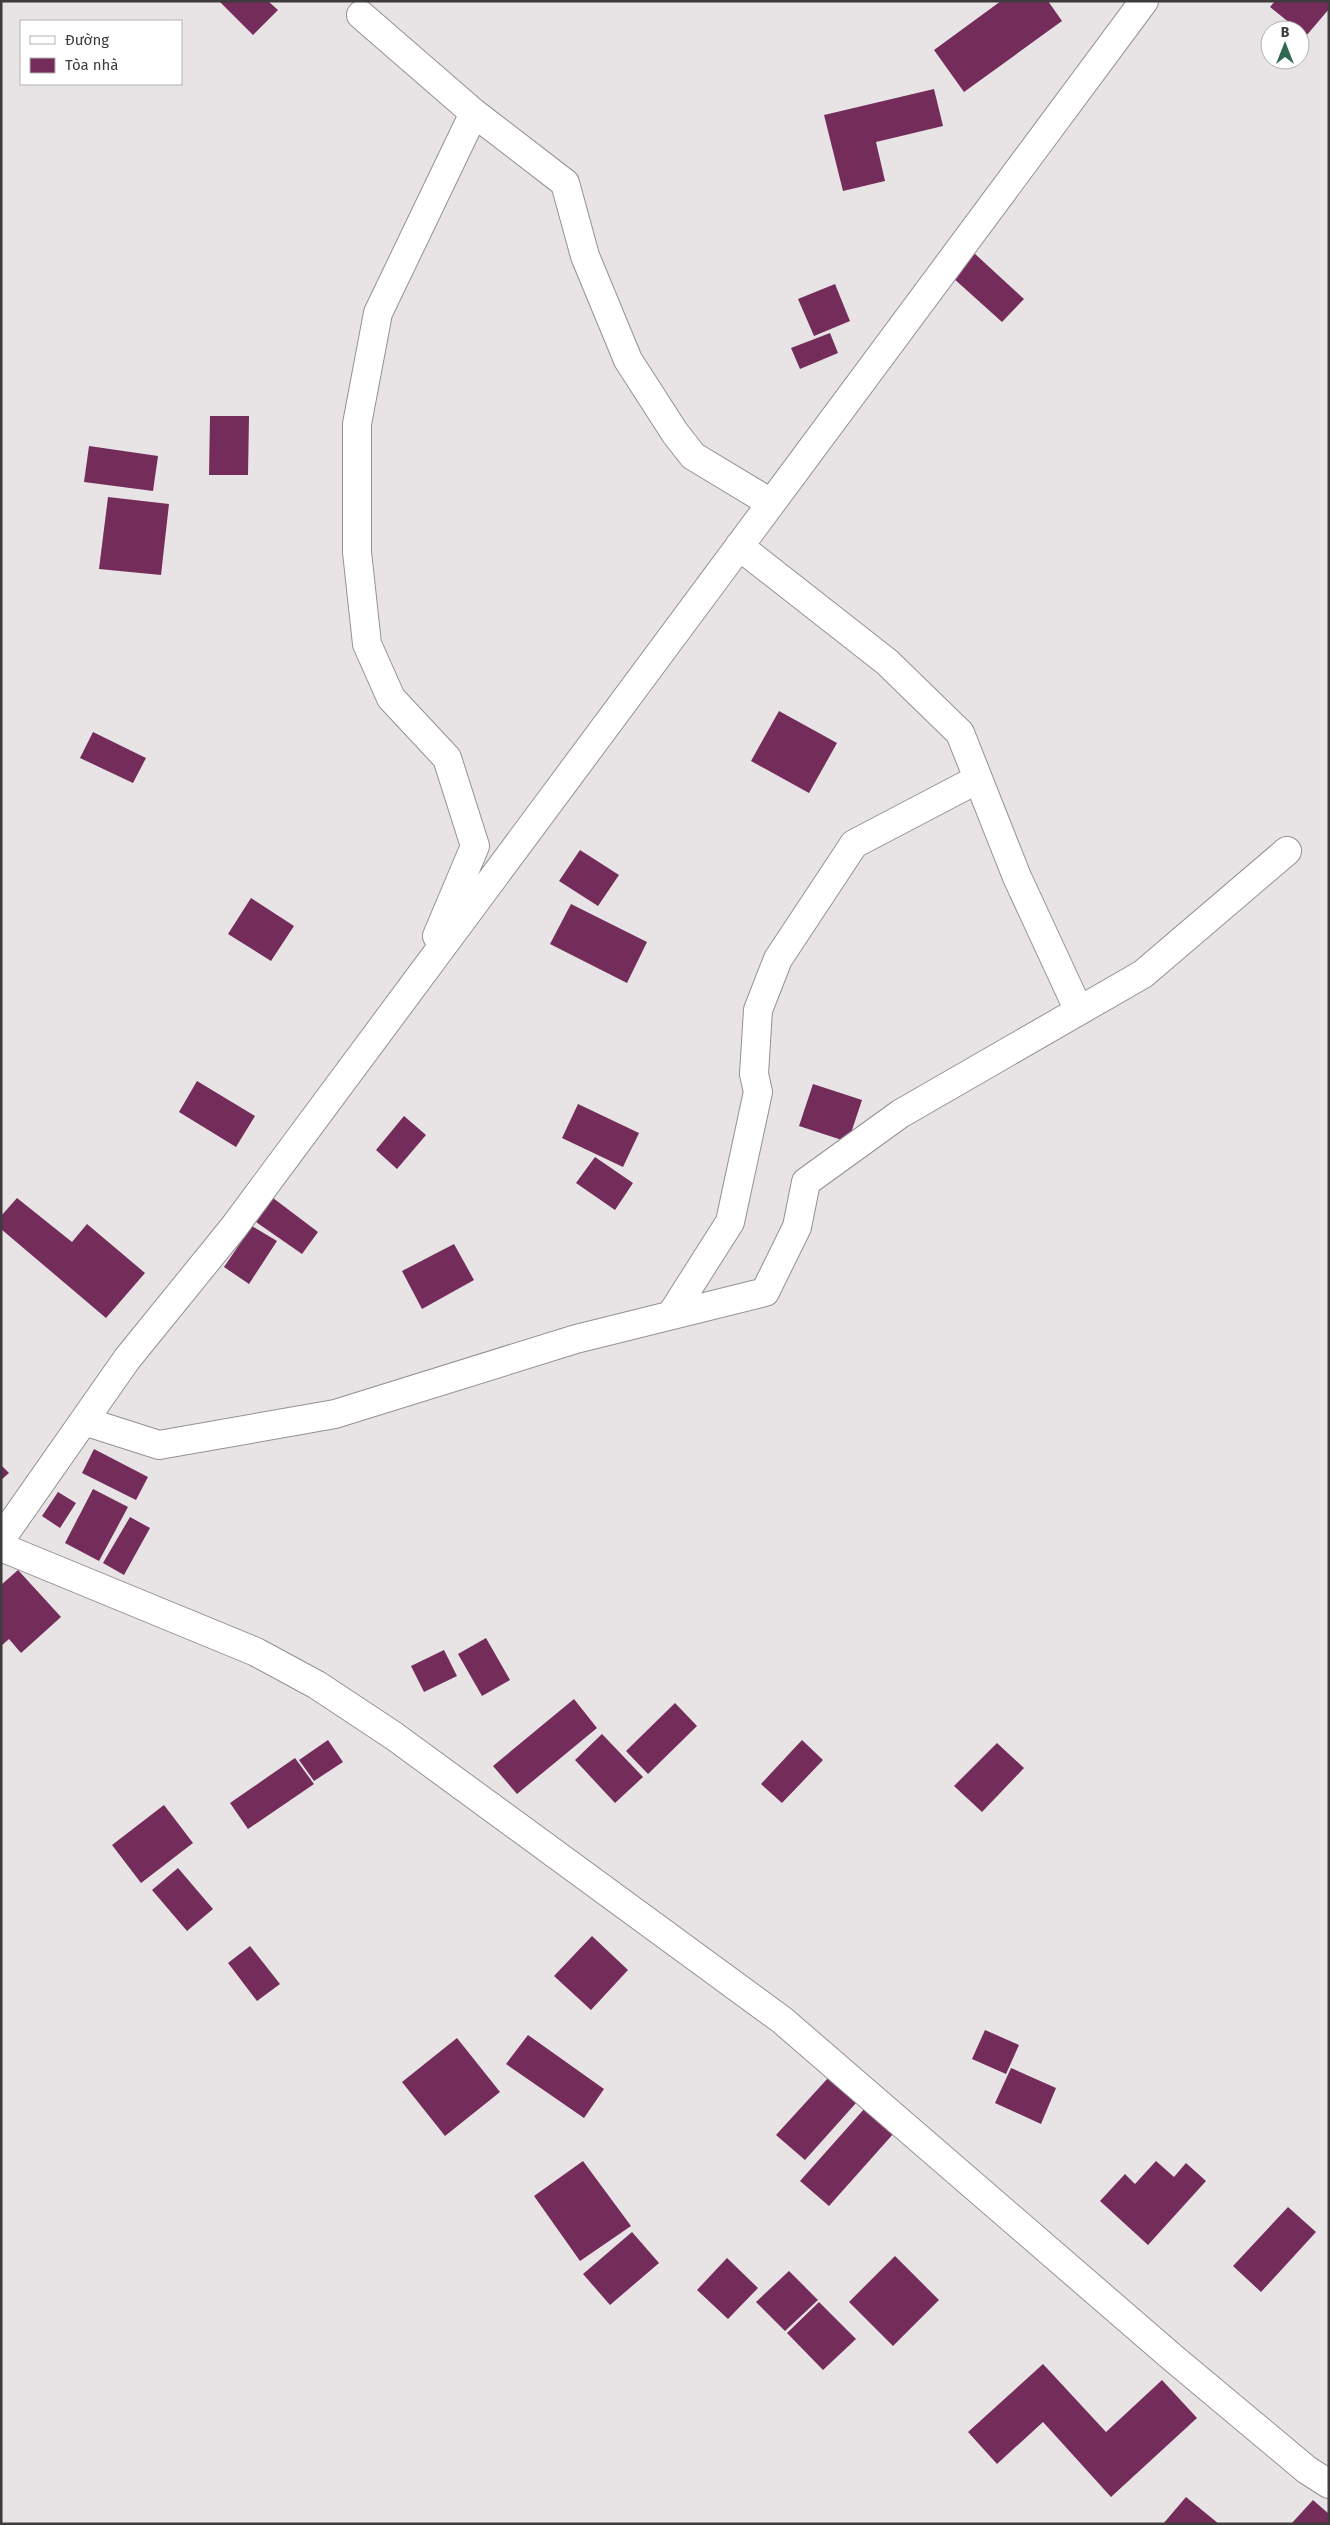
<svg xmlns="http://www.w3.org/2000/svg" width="1330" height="2525" viewBox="0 0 1330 2525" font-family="'Fira Sans',sans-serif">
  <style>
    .building { fill: #742d5a }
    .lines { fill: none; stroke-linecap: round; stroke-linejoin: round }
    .street-casing { stroke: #959193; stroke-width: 30 }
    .street { stroke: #fff; stroke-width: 28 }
  </style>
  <rect width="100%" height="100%" fill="#e8e3e5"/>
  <path class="building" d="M219,1H268L278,10L253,35Z
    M1001,1H1048L1062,21L964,92L934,50Z
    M1275,1H1329V9L1306,36L1270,7Z
    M934,89L943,126L876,142L885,181L843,191L824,115Z
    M974,253L1024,299L1002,322L952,277Z
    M835,284L850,321L814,336L798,299Z
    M830,333L838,353L800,369L791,348Z
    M210,416H249L248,475H209Z
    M89,446L158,456L153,491L84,482Z
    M108,497L169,504L161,575L99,569Z
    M779,711L837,743L809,793L751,761Z
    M93,732L146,758L133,783L80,758Z
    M580,850L619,875L598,906L559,881Z
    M251,898L294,926L271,961L228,934Z
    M571,904L647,942L627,983L550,944Z
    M197,1081L255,1116L236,1147L179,1112Z
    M813,1084L862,1100L848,1142L799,1126Z
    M578,1104L639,1133L623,1167L562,1138Z
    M404,1116L426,1135L397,1169L376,1150Z
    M595,1157L633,1183L615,1210L576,1183Z
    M17,1198L72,1242L87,1224L145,1273L106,1318L1,1229V1216Z
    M273,1198L318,1232L302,1254L256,1222Z
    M252,1226L277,1241L249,1284L224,1267Z
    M454,1244L474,1280L422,1309L402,1271Z
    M94,1449L148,1477L136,1500L82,1473Z
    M1,1465L9,1473L1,1480Z
    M93,1489L128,1507L99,1561L65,1543Z
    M58,1492L76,1503L60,1528L42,1516Z
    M130,1517L150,1528L124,1575L103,1563Z
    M18,1570L61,1617L21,1653L9,1639L1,1646V1585Z
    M486,1638L510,1680L482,1696L458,1654Z
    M444,1650L457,1676L424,1692L411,1666Z
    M574,1699L597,1728L517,1794L493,1766Z
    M675,1703L697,1726L648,1774L626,1751Z
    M602,1734L643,1777L615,1803L575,1760Z
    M328,1740L343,1762L314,1781L299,1760Z
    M802,1740L823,1760L782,1803L761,1784Z
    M997,1743L1024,1768L982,1812L954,1786Z
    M295,1758L314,1784L248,1829L230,1803Z
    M164,1805L193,1843L141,1883L112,1845Z
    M178,1868L213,1909L187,1931L152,1890Z
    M592,1936L628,1970L591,2010L554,1976Z
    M250,1946L280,1984L257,2001L228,1963Z
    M985,2030L1019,2045L1006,2074L972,2059Z
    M528,2035L604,2089L584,2118L506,2064Z
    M457,2038L500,2092L445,2136L402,2082Z
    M1011,2068L1056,2088L1041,2124L995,2103Z
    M828,2078L856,2103L805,2160L776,2135Z
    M865,2108L894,2133L829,2206L800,2181Z
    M583,2161L631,2226L580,2261L534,2196Z
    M1156,2161L1174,2177L1186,2163L1206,2181L1148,2245L1100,2201L1125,2174L1135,2184Z
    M1288,2207L1316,2232L1261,2292L1233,2266Z
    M632,2232L659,2263L610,2305L583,2274Z
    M895,2256L939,2300L893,2346L849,2302Z
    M727,2258L758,2288L728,2319L697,2290Z
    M789,2271L818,2300L785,2331L756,2302Z
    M819,2302L856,2339L823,2370L787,2333Z
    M1043,2364L1106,2432L1162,2380L1197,2418L1111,2497L1043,2422L997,2464L968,2432Z
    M1186,2497L1219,2524H1163Z
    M1313,2500L1329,2514V2524H1291Z"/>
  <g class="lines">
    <g class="street-casing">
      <path id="street" d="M361,15L474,113L565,183L585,256L628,360L675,433L693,456L771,503
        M739,546L887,662L960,733L1017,877L1079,1011
        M437,936L475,846L447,758L391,698L367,644L357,552V424L378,313L474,113
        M671,1315L730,1222L758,1092L754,1074L758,1010L778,959L854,844L978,779
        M84,1421L159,1445L335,1414L576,1339L765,1292L797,1227L806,1182L900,1114L1143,974L1287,851
        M1,1539L127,1359L234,1227L1144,1
        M1,1547L256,1652L317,1685L394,1736L782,2020L1173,2358L1307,2470L1329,2484"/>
    </g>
    <use href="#street" class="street"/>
  </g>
  <rect width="1330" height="2525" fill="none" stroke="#3d3b3c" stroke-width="5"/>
  <rect x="20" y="20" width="162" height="65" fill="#ffffff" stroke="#b1b1b1"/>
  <rect x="30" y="36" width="25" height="8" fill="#ffffff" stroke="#b1b1b1"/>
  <text x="65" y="45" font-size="15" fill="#3d3b3c">Đường</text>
  <rect x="30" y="58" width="25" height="15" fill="#742d5a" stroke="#b1b1b1"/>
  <text x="65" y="70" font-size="15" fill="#3d3b3c">Tòa nhà</text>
  <g transform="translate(1285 45)"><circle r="24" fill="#ffffff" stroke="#b1b1b1"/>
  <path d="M0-4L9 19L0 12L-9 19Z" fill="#306951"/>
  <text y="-8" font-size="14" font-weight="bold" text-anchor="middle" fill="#3d3b3c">B</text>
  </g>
</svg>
